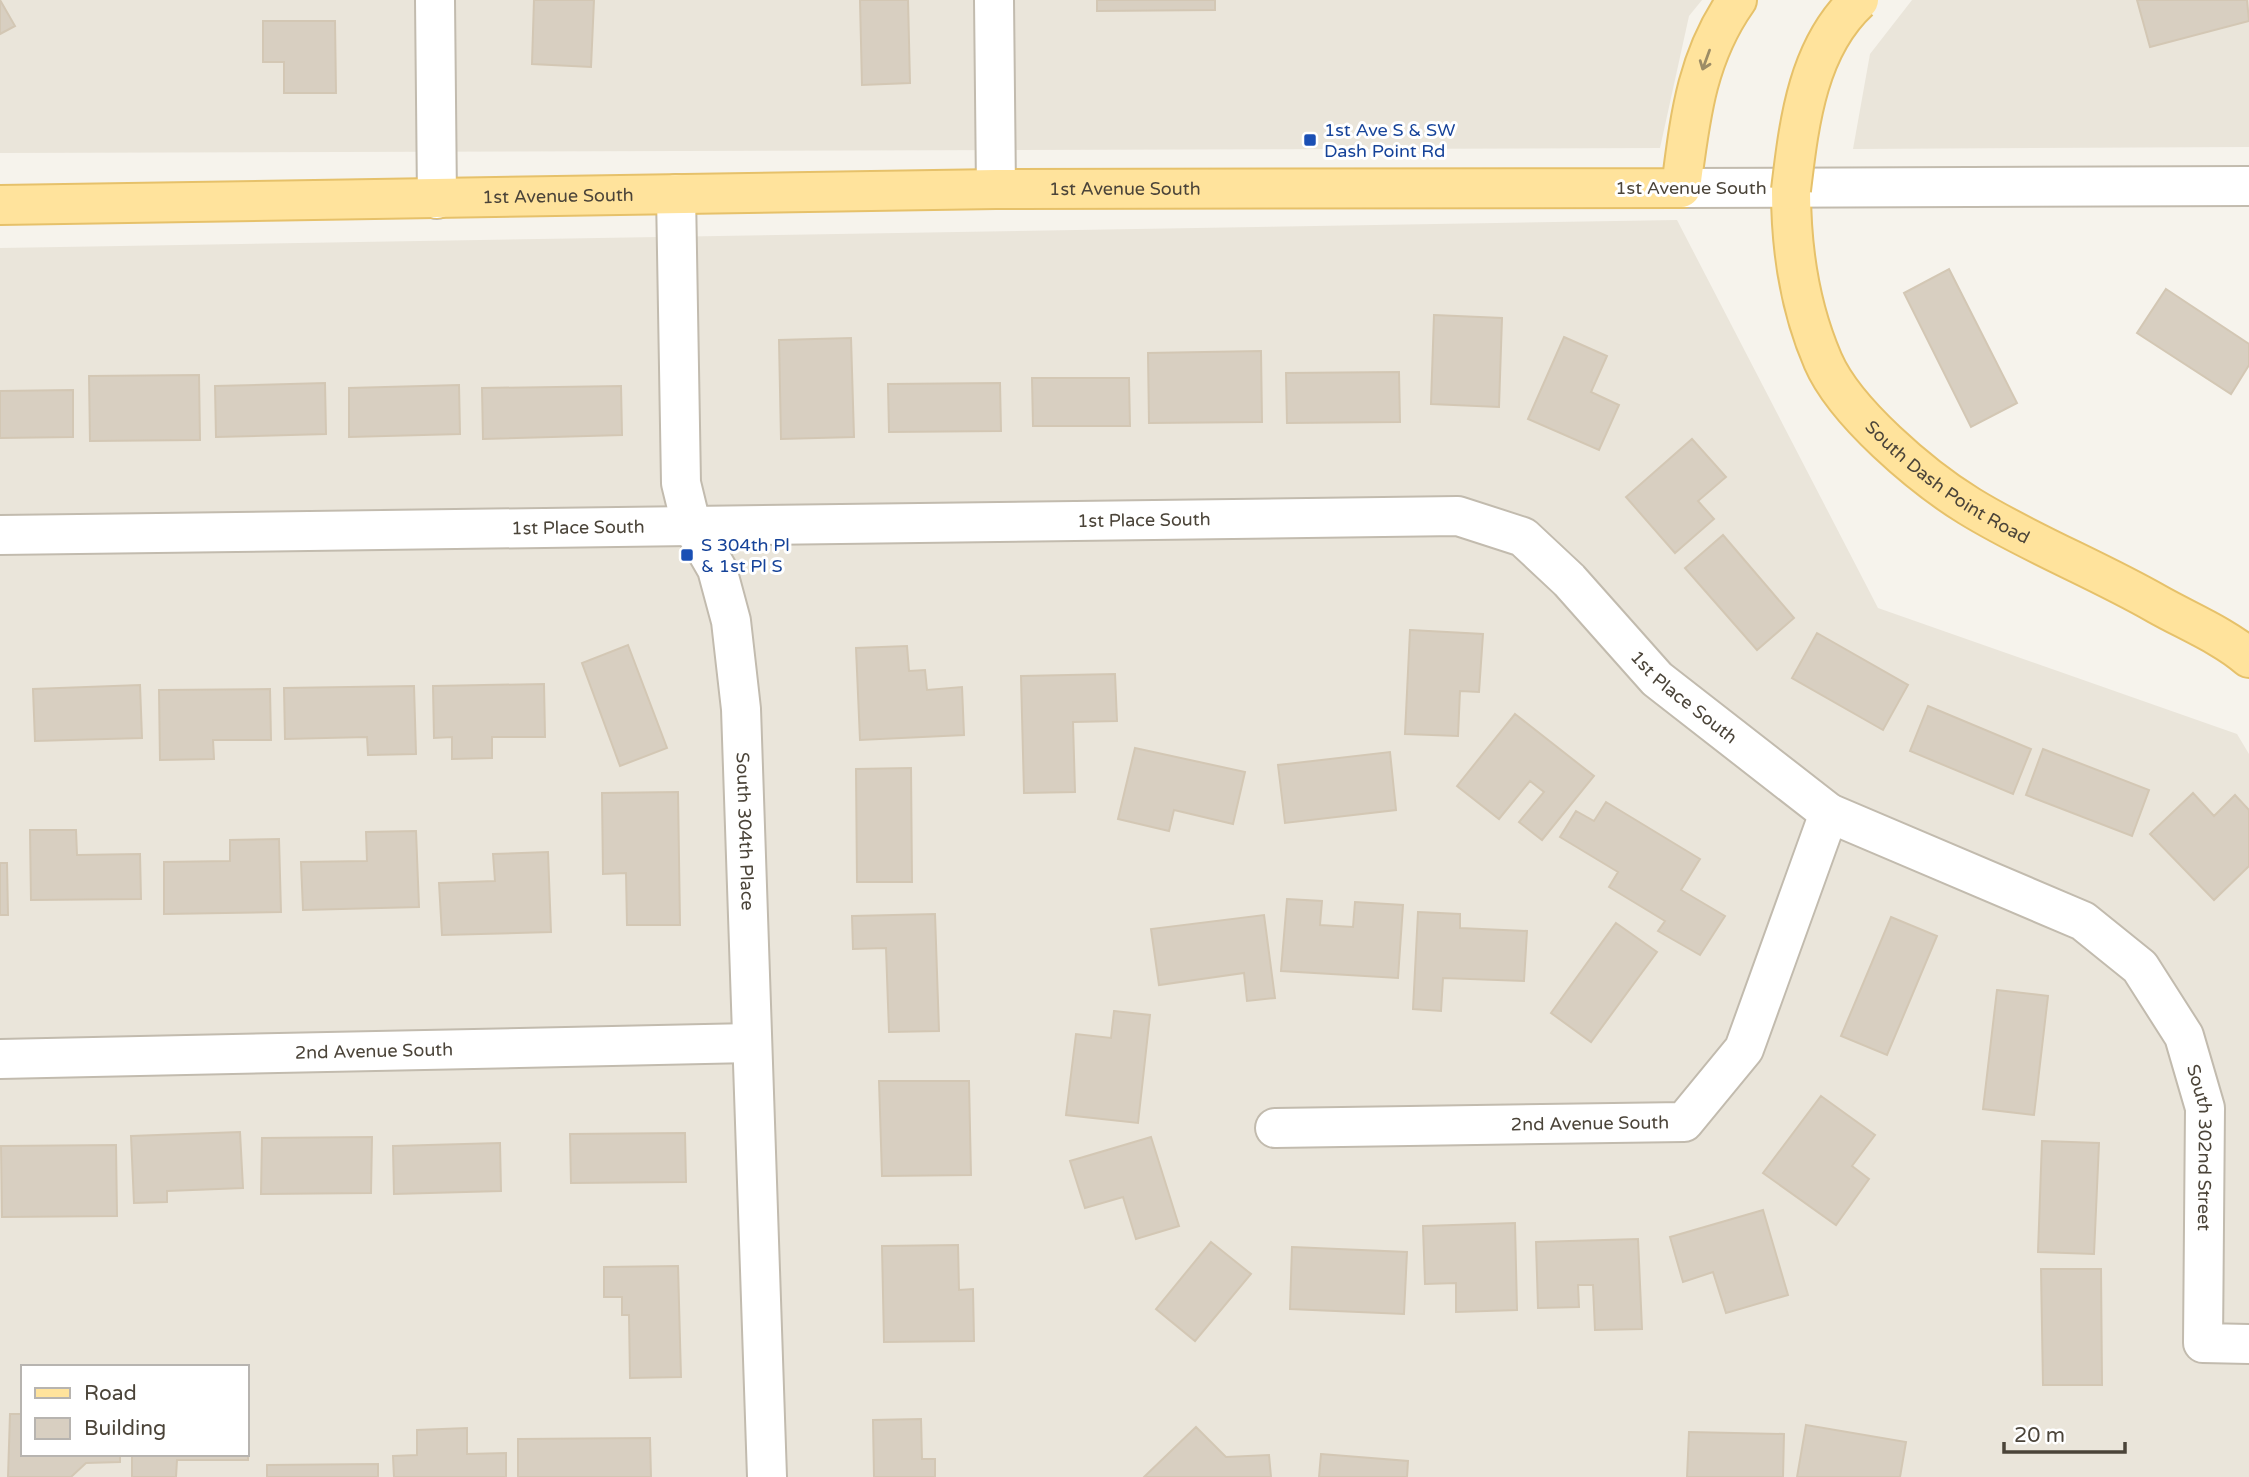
<svg xmlns="http://www.w3.org/2000/svg" width="2249" height="1477" viewBox="0 0 2249 1477" font-family="'Varela Round',sans-serif">
  <style>
    .residential { fill: #eae5da; fill-rule: evenodd }
    .building { fill: #d8cfc1; stroke: #d3c7b4; stroke-width: 2 }
    .lines { fill: none; stroke-linecap: round; stroke-linejoin: round }
    .minor-casing { stroke: #c2bbae; stroke-width: 42 }
    .major-casing { stroke: #e6c16a; stroke-width: 42 }
    .minor { stroke: #fff; stroke-width: 38 }
    .major { stroke: #ffe39c; stroke-width: 38 }
    .major-bridge-casing { stroke: #e6c16a; stroke-width: 42; stroke-linecap: butt }
    .major-bridge { stroke: #ffe39c; stroke-width: 38 }
    .oneway { stroke: #9c8c66 }
    .transit-dot { fill: #1a4fb4; stroke: #fff; stroke-width: 2.5 }
    .labels { text-anchor: middle; dominant-baseline: central; stroke-width: 6; stroke-linejoin: round; paint-order: stroke }
    .transit-label { font-size: 18px; fill: #164399; stroke: #fff; text-anchor: start }
    .street-label { font-size: 18px; fill: #4b4439; stroke: #fff }
  </style>
  <rect width="100%" height="100%" fill="#f6f3ec"/>
  <path class="residential" d="M0,0H1702L1689,16L1660,148L0,153Z
    M1912,0H2249V147L1853,149L1870,54Z
    M1677,220L1878,608L2237,734L2249,754V1477H0V248ZM23,1367H247V1454H23Z"/>
  <path class="building" d="M0,0L15,26L0,34Z
    M534,0H594L591,67L532,64Z
    M860,0H908L910,83L862,85Z
    M1097,0H1215V10L1097,11Z
    M2137,0H2247L2249,21L2150,47Z
    M263,21H335L336,93H284V62H263Z
    M1949,269L2017,403L1971,427L1904,293Z
    M2166,289L2249,344V365L2231,394L2137,333Z
    M1434,315L1502,318L1499,407L1431,404Z
    M1564,337L1607,356L1591,392L1619,405L1599,450L1528,419Z
    M851,338L854,437L781,439L779,340Z
    M1261,351L1262,422L1149,423L1148,353Z
    M1399,372L1400,422L1287,423L1286,373Z
    M199,375L200,440L90,441L89,376Z
    M1032,378H1129L1130,426H1033Z
    M325,383L326,434L216,437L215,386Z
    M1000,383L1001,431L889,432L888,384Z
    M459,385L460,434L349,437V388Z
    M621,386L622,435L483,439L482,388Z
    M73,390V437L0,438V391Z
    M1692,439L1726,477L1698,501L1714,519L1675,553L1626,497Z
    M1723,535L1794,618L1757,650L1685,568Z
    M1410,630L1483,634L1479,692L1460,691L1458,736L1405,734Z
    M1817,633L1908,685L1883,730L1792,678Z
    M628,645L667,748L620,766L582,663Z
    M907,646L909,671L925,670L927,690L962,687L964,735L860,740L856,648Z
    M1115,674L1117,721L1073,722L1075,792L1024,793L1021,676Z
    M544,684L545,737H492V758L452,759V737L434,738L433,686Z
    M140,685L142,738L35,741L33,689Z
    M414,686L416,754L368,755L367,737L285,739L284,688Z
    M270,689L271,740H213L214,759L160,760L159,690Z
    M1928,706L2031,749L2013,794L1910,751Z
    M1515,714L1594,776L1542,840L1519,822L1544,792L1530,781L1499,819L1457,786Z
    M1135,748L1245,772L1233,824L1174,810L1169,831L1118,819Z
    M2043,749L2149,790L2132,836L2026,795Z
    M1390,752L1396,810L1285,823L1278,765Z
    M911,768L912,882H857L856,769Z
    M678,792L680,925H627L626,873L603,874L602,793Z
    M2193,793L2214,816L2235,795L2249,810V866L2214,900L2150,834Z
    M1606,802L1700,859L1681,890L1725,916L1700,955L1658,931L1665,921L1609,887L1618,872L1560,837L1576,811L1594,821Z
    M30,830H76L77,855L140,854L141,899L31,900Z
    M416,831L419,907L303,910L301,862L367,861L366,832Z
    M279,839L281,912L164,914V862L230,861V840Z
    M548,852L551,932L442,935L439,883L495,881L493,854Z
    M0,863H7L8,915H0Z
    M1287,899L1322,901L1320,925L1353,927L1355,902L1403,905L1398,978L1281,971Z
    M1418,912L1460,914V928L1527,931L1524,981L1443,978L1441,1011L1413,1009Z
    M935,914L939,1031L889,1032L886,948L853,949L852,916Z
    M1264,915L1275,998L1247,1001L1244,973L1159,985L1151,929Z
    M1891,917L1937,936L1887,1055L1841,1036Z
    M1616,923L1657,952L1591,1042L1551,1013Z
    M1997,990L2048,996L2034,1115L1983,1109Z
    M1114,1011L1150,1015L1138,1123L1066,1115L1076,1034L1111,1038Z
    M879,1081H969L971,1175L882,1176Z
    M1821,1096L1875,1135L1852,1166L1869,1179L1836,1225L1763,1173Z
    M240,1132L243,1188L167,1191V1202L134,1203L131,1136Z
    M685,1133L686,1182L571,1183L570,1134Z
    M372,1137L371,1193L261,1194L262,1138Z
    M1151,1137L1179,1226L1136,1239L1123,1197L1085,1208L1070,1161Z
    M2042,1141L2099,1143L2094,1254L2038,1252Z
    M500,1143L501,1191L394,1194L393,1146Z
    M116,1145L117,1216L2,1217L1,1146Z
    M1763,1210L1788,1295L1726,1313L1713,1272L1683,1282L1670,1237Z
    M1515,1223L1517,1310L1456,1312V1283L1425,1284L1423,1226Z
    M1638,1239L1642,1329L1595,1330L1593,1285H1578L1579,1307L1538,1308L1536,1242Z
    M1211,1242L1251,1274L1195,1341L1156,1309Z
    M958,1245L959,1290L973,1289L974,1341L884,1342L882,1246Z
    M1292,1247L1407,1252L1404,1314L1290,1309Z
    M678,1266L681,1377L630,1378L629,1315H622V1297H604V1267Z
    M2041,1269H2101L2102,1385H2043Z
    M247,1411L249,1412L248,1460H177L176,1477H132V1454H247Z
    M10,1414H23V1454H120V1462L86,1463L71,1477H8Z
    M921,1419L922,1459H935V1477H874L873,1420Z
    M1806,1425L1906,1442L1900,1477H1797Z
    M1196,1427L1226,1457L1269,1455L1271,1477H1144Z
    M467,1428V1454L506,1453V1477H394L393,1456L417,1455V1430Z
    M1689,1432L1784,1434L1783,1477H1687Z
    M650,1438L651,1477H518V1439Z
    M1321,1454L1408,1461L1407,1477H1319Z
    M378,1464V1477H267V1465Z"/>
  <g class="lines">
    <g class="minor-casing">
      <g id="minor">
        <path d="M435,0L437,199"/>
        <path d="M994,0L996,189"/>
        <path d="M1681,188L2249,186"/>
        <path id="s1" d="M676,194L681,483L691,524L717,569L731,621L741,709L767,1477"/>
        <path id="s2" d="M0,535L1458,516L1523,537L1569,580L1657,679L1829,813L2083,921L2140,967L2184,1036L2205,1108L2203,1343L2249,1344"/>
        <path id="s3" d="M0,1059L751,1043"/>
        <path id="s4" d="M1275,1128L1684,1122L1744,1049L1829,813"/>
      </g>
    </g>
    <g class="major-casing">
      <g id="major">
        <path id="s5" d="M1791,190C1791,247 1800,308 1823,361C1845,412 1922,477 1969,506C2029,543 2096,569 2157,604C2187,621 2224,636 2249,658"/>
        <path id="s6" d="M0,205L996,189L1681,188C1690,119 1696,58 1737,0"/>
      </g>
    </g>
    <use href="#minor" class="minor"/>
    <use href="#major" class="major"/>
    <g class="major-bridge-casing">
      <path id="major-bridge" d="M1791,190C1799,124 1807,48 1859,0"/>
    </g>
    <use href="#major-bridge" class="major-bridge"/>
  </g>
  <defs><path id="oneway-shaft" d="M-6 0H5M1.5-3L5.5 0L1.5 3" fill="none" stroke-width="1.6" stroke-linecap="round" stroke-linejoin="round" transform="scale(1.75)"/></defs>
  <use class="oneway" href="#oneway-shaft" transform="translate(1706 60) rotate(110)"/>
  <g class="transit-dot">
    <rect x="1303" y="133" width="14" height="14" rx="3.5"/>
    <rect x="680" y="548" width="14" height="14" rx="3.5"/>
  </g>
  <g class="labels">
    <g class="transit-label">
      <text x="1324" y="130">1st Ave S &amp; SW<tspan x="1324" dy="21">Dash Point Rd</tspan></text>
      <text x="701" y="545">S 304th Pl<tspan x="701" dy="21">&amp; 1st Pl S</tspan></text>
    </g>
    <g class="street-label">
      <text stroke="none"><textPath href="#s6" startOffset="1125">1st Avenue South</textPath></text>
      <text x="1691" y="188">1st Avenue South</text>
      <text stroke="none"><textPath href="#s6" startOffset="558">1st Avenue South</textPath></text>
      <text stroke="none"><textPath href="#s5" startOffset="352">South Dash Point Road</textPath></text>
      <text stroke="none"><textPath href="#s2" startOffset="1144">1st Place South</textPath></text>
      <text stroke="none"><textPath href="#s2" startOffset="578">1st Place South</textPath></text>
      <text stroke="none"><textPath href="#s2" startOffset="1754">1st Place South</textPath></text>
      <text stroke="none"><textPath href="#s1" startOffset="648">South 304th Place</textPath></text>
      <text stroke="none"><textPath href="#s3" startOffset="374">2nd Avenue South</textPath></text>
      <text stroke="none"><textPath href="#s4" startOffset="315">2nd Avenue South</textPath></text>
      <text stroke="none"><textPath href="#s2" startOffset="2485">South 302nd Street</textPath></text>
    </g>
  </g>
  <rect x="21" y="1365" width="228" height="91" fill="#ffffff" stroke="#b7b4b0" stroke-width="2"/>
  <rect x="35" y="1388" width="35" height="10" fill="#ffe39c" stroke="#b7b4b0" stroke-width="2"/>
  <text x="84" y="1400" font-size="21" fill="#4b4439">Road</text>
  <rect x="35" y="1418" width="35" height="21" fill="#d8cfc1" stroke="#b7b4b0" stroke-width="2"/>
  <text x="84" y="1435" font-size="21" fill="#4b4439">Building</text>
  <path d="M2004 1442v10h121v-10" fill="none" stroke="#4b4439" stroke-width="3.5"/>
  <text x="2014" y="1442" font-size="21" fill="#4b4439" stroke="#ffffff" stroke-width="5" paint-order="stroke">20 m</text>
</svg>
